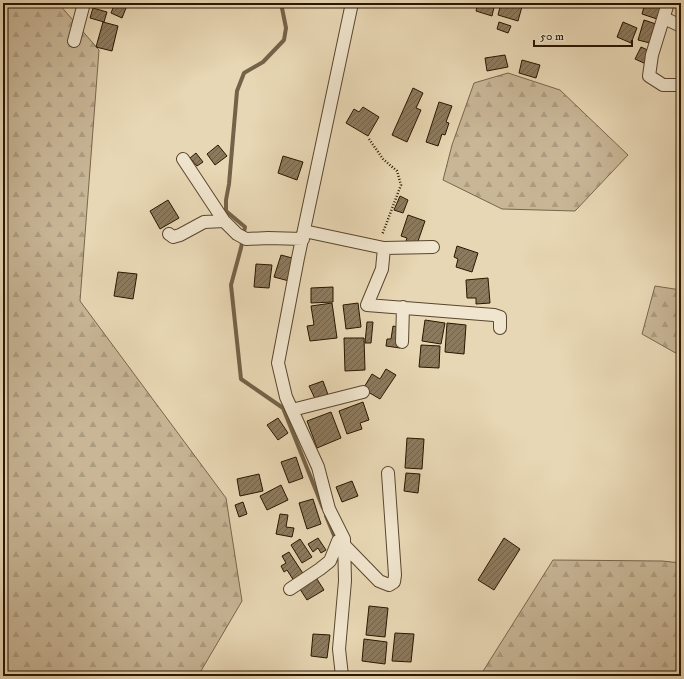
<svg xmlns="http://www.w3.org/2000/svg" width="684" height="679" viewBox="0 0 684 679" font-family="'IM FELL DW Pica',serif">
  <style>
    .forest { fill: url(#forest-firs); stroke: #78664c }
    .lines { fill: none; stroke-linecap: round; stroke-linejoin: round }
    .stream { stroke: #756248; stroke-width: 4 }
    .building { fill: url(#building-hatch); stroke: #291601 }
    .street-casing { stroke: #59462e; stroke-width: 14 }
    .path { stroke: #291601; stroke-width: 2.5; stroke-dasharray: 1 2; stroke-linecap: butt }
    .street { stroke: #f0e5ce; stroke-width: 12 }
  </style>
  <defs>
    <pattern id="forest-firs" width="22" height="20" patternUnits="userSpaceOnUse"><rect width="22" height="20" fill="#c8b696"/><path d="M5 1l3.5 6h-7zM16 11l3.5 6h-7z" fill="#ac9c80"/></pattern>
    <pattern id="building-hatch" width="6" height="6" patternUnits="userSpaceOnUse"><rect width="6" height="6" fill="#8c7a5e"/><path d="M-1 1l2-2M0 6l6-6M5 7l2-2" fill="none" stroke="#72634b"/></pattern>
  </defs>
  <rect width="100%" height="100%" fill="#e8d7b4"/>
  <filter id="stains"><feTurbulence type="fractalNoise" baseFrequency=".005" numOctaves="4"/><feColorMatrix values="0 0 0 0 .2 0 0 0 0 .09 0 0 0 0 .02 0 0 0 .5 -.17"/></filter>
  <radialGradient id="worn" r=".72"><stop offset=".6" stop-color="#630" stop-opacity="0"/><stop offset="1" stop-color="#630" stop-opacity=".3"/></radialGradient>
  <path class="forest" d="M3,3H58L99,50L80,301L226,498L242,601L198,676H3Z
    M508,73L560,90L628,155L575,211L502,209L443,180L452,145L474,83Z
    M655,286L681,290V356L642,334Z
    M553,560L662,561L681,563V676H480Z"/>
  <g class="lines">
    <path class="stream" d="M281,3L286,28L284,40L263,62L244,73L237,91L229,184L226,200V211L245,227L241,248L231,285L241,379L283,408L323,508
      M326,516L336,540"/>
  </g>
  <path class="building" d="M115,3H128L122,18L111,13Z
    M478,3H495L492,16L476,11Z
    M501,3H523L518,21L498,15Z
    M645,3H668L663,21L642,14Z
    M93,8L107,12L104,22L90,18Z
    M644,20L659,25L654,44L638,40Z
    M103,22L118,26L112,51L96,47Z
    M499,22L511,26L508,33L497,29Z
    M623,22L637,28L631,43L617,37Z
    M641,47L652,52L646,64L635,59Z
    M505,55L508,67L487,71L485,58Z
    M522,60L540,65L536,78L519,73Z
    M413,88L423,93L416,108L421,110L407,142L392,135Z
    M439,102L452,106L446,122L449,123L445,135L442,134L438,146L426,142Z
    M363,107L379,117L368,136L346,123L354,109L359,112Z
    M218,145L227,156L215,165L207,154Z
    M196,153L203,162L197,166L190,158Z
    M283,156L303,162L297,180L278,173Z
    M400,196L408,200L403,213L394,210Z
    M168,200L179,218L160,229L150,211Z
    M408,215L425,221L416,247H404L407,238L401,236Z
    M457,246L478,253L472,272L456,267L458,259L454,257Z
    M281,255L296,259L289,281L274,277Z
    M256,264L272,265L269,288L254,287Z
    M118,272L137,274L133,299L114,296Z
    M488,278L490,303L476,304V298H467L466,280Z
    M333,287V302L311,303V288Z
    M332,303L337,338L310,341L307,326L314,325L311,306Z
    M358,303L361,327L346,329L343,305Z
    M425,320L445,323L441,344L422,341Z
    M367,322H373L371,343H365Z
    M447,323L466,325L464,354L445,352Z
    M393,326L402,328L400,348L386,346L387,339H391Z
    M344,338H364L365,370L345,371Z
    M421,345L440,346L439,368L419,367Z
    M386,369L396,375L380,399L363,389L372,374L380,379Z
    M323,381L330,400L317,403L309,386Z
    M363,402L369,420L360,423L362,429L347,434L339,411Z
    M331,412L341,438L317,448L307,421Z
    M278,418L288,433L278,440L267,425Z
    M407,438L424,439L422,469L405,468Z
    M296,457L303,478L289,483L281,462Z
    M406,473L420,474L418,493L404,491Z
    M259,474L263,491L240,496L237,479Z
    M352,481L358,496L342,502L336,487Z
    M281,485L288,500L267,510L260,496Z
    M313,499L321,524L307,529L299,503Z
    M243,502L247,514L239,517L235,505Z
    M280,514L288,515L286,527L294,528L292,537L276,534Z
    M318,538L326,550L321,553L318,548L313,552L308,544Z
    M504,538L520,549L494,590L478,580Z
    M300,539L312,557L302,563L291,545Z
    M289,552L304,575L294,581L287,570L284,572L281,566L286,563L282,556Z
    M315,576L324,590L307,600L298,586Z
    M369,606L388,608L385,637L366,635Z
    M395,633L414,634L411,662L392,661Z
    M313,634L330,635L327,658L311,656Z
    M364,639L387,642L385,664L362,661Z"/>
  <g class="lines">
    <g class="street-casing">
      <path id="street" d="M668,3L652,55L649,76L663,85H681
        M664,18L681,26
        M74,41L84,3
        M183,159L224,221
        M304,231L384,248L433,247
        M169,234L173,237L180,235L204,222L224,221L237,234L246,239L268,238L303,239
        M384,248L382,269L367,305L494,315L500,317V328
        M402,342L403,307
        M292,410L363,392
        M344,545L379,581L389,585L394,582L395,575L388,473
        M290,589L320,569L330,561L338,541L344,539
        M342,676L339,649L345,581L344,539L329,509L318,467L286,397L278,363L298,258L352,3"/>
    </g>
    <path class="path" d="M369,139L383,159L397,171L401,185L382,235"/>
    <use href="#street" class="street"/>
  </g>
  <rect width="684" height="679" fill="none" stroke="#e8d7b4" stroke-width="16"/>
  <rect x="4" y="4" width="676" height="671" fill="none" stroke="#291601" stroke-width="2"/>
  <rect x="8" y="8" width="668" height="663" fill="none" stroke="#291601"/>
  <path d="M534 40v6h98v-6" fill="none" stroke="#291601" stroke-width="2"/>
  <text x="540" y="40" font-size="12" fill="#291601" stroke="#f0e5ce" stroke-width="3" paint-order="stroke">50 m</text>
  <rect width="100%" height="100%" filter="url(#stains)"/>
  <rect width="100%" height="100%" fill="url(#worn)"/>
</svg>
